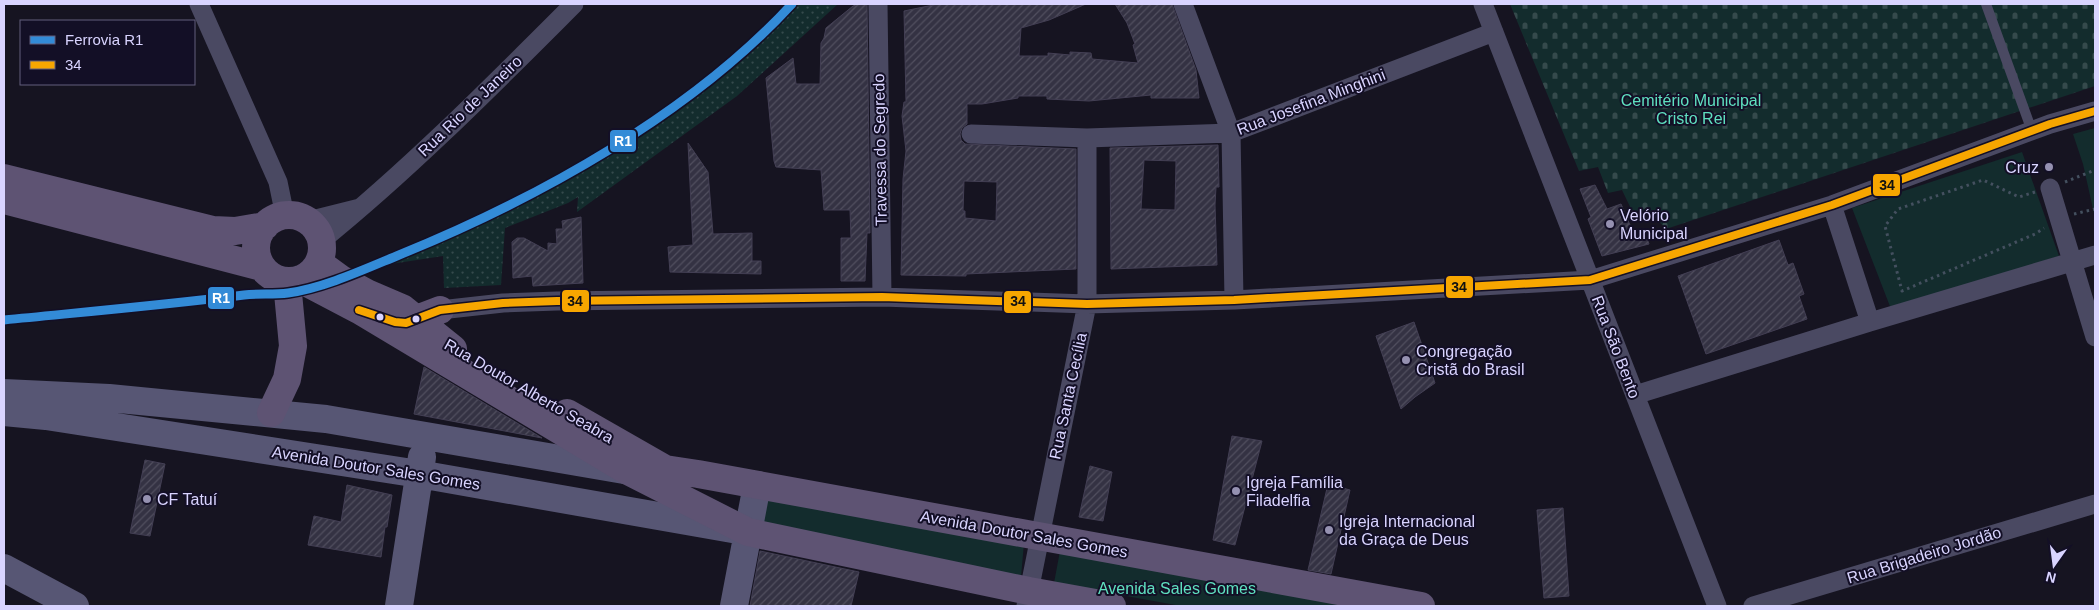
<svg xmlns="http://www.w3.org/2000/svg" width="2099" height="610" viewBox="0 0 2099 610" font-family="Arial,sans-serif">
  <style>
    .grass { fill: url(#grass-dots) }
    .cemetery { fill: url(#cemetery-stones) }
    .green { fill: #132c2d }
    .building { fill: url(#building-hatch); stroke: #433f54; fill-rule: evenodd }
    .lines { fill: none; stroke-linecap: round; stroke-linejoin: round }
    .path { stroke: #44505f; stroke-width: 3; stroke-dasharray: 2.5 4; stroke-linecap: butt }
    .service { stroke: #4a4962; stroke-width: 10 }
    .minor { stroke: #4a4962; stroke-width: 19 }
    .secondary { stroke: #575674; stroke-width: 28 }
    .primary { stroke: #5e5373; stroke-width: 28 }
    .bus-1-casing { stroke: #130f26; stroke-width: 11 }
    .bus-1 { stroke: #f7a600; stroke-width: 8 }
    .rail-1-casing { stroke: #130f26; stroke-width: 12 }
    .rail-1 { stroke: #338bd7; stroke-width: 9 }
    .poi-dot { fill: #9591b1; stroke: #130f26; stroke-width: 2 }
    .bus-dot { fill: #d9d4ff; stroke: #130f26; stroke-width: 2 }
    .labels { text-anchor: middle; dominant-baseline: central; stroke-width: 4; stroke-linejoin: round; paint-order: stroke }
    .park-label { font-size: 16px; fill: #5fe0c0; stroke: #130f26 }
    .street-label { font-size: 16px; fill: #d9d4ff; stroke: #130f26 }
    .poi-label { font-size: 16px; fill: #d9d4ff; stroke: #130f26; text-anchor: start }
    .line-badge { stroke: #130f26; stroke-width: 2 }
    .badge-label { font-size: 14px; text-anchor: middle; font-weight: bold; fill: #fff }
    .pale-badge-label { font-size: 14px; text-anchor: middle; font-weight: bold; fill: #111 }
  </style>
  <defs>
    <pattern id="grass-dots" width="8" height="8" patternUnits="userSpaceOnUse" patternTransform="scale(1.25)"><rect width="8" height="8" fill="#132c2d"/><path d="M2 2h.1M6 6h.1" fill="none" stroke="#354a4c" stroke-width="1.8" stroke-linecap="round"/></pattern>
    <pattern id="cemetery-stones" width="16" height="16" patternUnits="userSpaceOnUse" patternTransform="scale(1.25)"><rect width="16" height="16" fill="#132c2d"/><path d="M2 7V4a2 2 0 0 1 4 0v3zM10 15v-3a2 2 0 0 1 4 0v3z" fill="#354a4c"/></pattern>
    <pattern id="building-hatch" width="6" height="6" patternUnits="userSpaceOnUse" patternTransform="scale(1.25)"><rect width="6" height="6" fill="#343243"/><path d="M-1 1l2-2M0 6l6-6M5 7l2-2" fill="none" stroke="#514f5f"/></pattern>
  </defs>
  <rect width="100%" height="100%" fill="#161421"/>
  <path class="grass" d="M796,4H838L737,96L577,212L578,197L568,203L505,228L501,285L444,288L443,256L391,264L539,194L611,155L744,56Z"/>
  <path class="cemetery" d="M1510,4H2095V86L1666,229L1651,213L1636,219L1622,190L1608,193L1598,167L1579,171Z"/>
  <path class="green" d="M2095,128V218L2083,164L2073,134Z
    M2022,152L2059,256L1891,309L1852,208Z
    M768,495L1024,543L1021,577L762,525Z
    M1060,551L1383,606H1181L1054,583Z"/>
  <path class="building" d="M859,4H867L870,233H867L865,281H841V238H851L850,210H824L821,170L776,167L774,161L766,78L793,58L796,84H820L821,43L824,38L826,28L853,6Z
    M938,4H1086L1049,20L1021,28L1019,56H1048V53L1070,55V52L1091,53L1092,59L1138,63L1133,45L1135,44L1127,23L1115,4H1172L1196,70L1199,98H1151V95L1089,101L1047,99V96H1018V98L982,104H967V124L962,128L960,134L961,140L965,144L1076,149V269L966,274V276L901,275L903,179L906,151L902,116L904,102H906L904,11ZM964,181L997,182L996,221L965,218V211H963Z
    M688,143L708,172L713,234L752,233V261H761V274L670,272L668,247L693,245Z
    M1218,145L1219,187H1216L1215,205L1217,265L1111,269L1110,148ZM1144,160L1176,161L1175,210L1141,209Z
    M1595,185L1607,209L1621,204L1633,232L1644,230L1649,244L1602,256L1588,219L1591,217L1580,189Z
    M581,217L583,283L533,286L532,276L513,278L512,242L517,238H524L548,251V243L557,244L556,229H563L562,221Z
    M1779,240L1788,265L1793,263L1804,294L1799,296L1807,319L1706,354L1678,276Z
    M1414,322L1435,383L1415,397L1401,409L1376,336Z
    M424,367L542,438L414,414Z
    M1232,436L1262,441L1235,545L1213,540Z
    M145,460L165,464L150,536L130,533Z
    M1090,466L1112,472L1103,521L1079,517Z
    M1328,484L1350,490L1331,574L1308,570Z
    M347,485L392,495L387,527H385L381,557L308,545L314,516L341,522Z
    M1563,508L1569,596L1544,598L1537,510Z
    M760,551L859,572L851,606H750Z"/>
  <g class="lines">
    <path class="path" d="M2065,182L2095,170
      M2035,192L2019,197L1983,180L1898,209L1885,226L1902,291L2035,234L2044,228
      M2074,214L2095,209"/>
    <path class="service" d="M1986,4L2032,131"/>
    <path class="minor" d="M199,4L278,182L285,216
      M878,4L882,297
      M1183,4L1231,133L1234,300
      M1483,4L1717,606
      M971,134L1087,138L1231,133L1494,32
      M2050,188L2095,337
      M1832,205L1870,322
      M308,221L360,208
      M321,241C411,168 492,86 574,4
      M440,310L503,303L557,301L882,297L1087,304L1234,300L1590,280L1832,205L2050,124L2095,111
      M1635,395L1870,322L2095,255
      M1026,606L1087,304V138
      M1753,606L2095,504"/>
    <path class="secondary" d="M4,393L109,398L326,419L624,470
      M4,412L46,416L419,474L738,530
      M4,568L75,606
      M399,606L422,457
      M734,606L757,485"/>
    <path class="primary" d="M4,178L213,230L235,231L265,226
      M4,200L262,267
      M256 248a33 33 0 1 1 66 0a33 33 0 1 1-66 0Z
      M319,263L341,279L367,293L402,308L453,349
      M300,279L359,310L626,470L748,532L1029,591L1112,606
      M401,323H406L440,310
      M271,413L287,379L293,346L288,293L274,278
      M567,413L665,469
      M630,470L665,469L698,474L1421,606"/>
    <g class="bus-1-casing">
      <path id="bus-1" d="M359,310L395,322L406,323L440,310L503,303L557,301L882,297L1087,304L1234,300L1590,280L1832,205L2050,124L2095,111"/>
    </g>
    <use href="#bus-1" class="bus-1"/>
    <g class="rail-1-casing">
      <path id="rail-1" d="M4,320C84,312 164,305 244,295C258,293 273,295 288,293C324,288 365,269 399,255C537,199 691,114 792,4"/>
    </g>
    <use href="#rail-1" class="rail-1"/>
  </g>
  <g class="poi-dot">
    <circle cx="2049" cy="167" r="5"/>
    <circle cx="1610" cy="224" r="5"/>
    <circle cx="1406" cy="360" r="5"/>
    <circle cx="1236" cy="491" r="5"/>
    <circle cx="147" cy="499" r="5"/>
    <circle cx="1329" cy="530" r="5"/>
  </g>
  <g class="bus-dot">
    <circle cx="380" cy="317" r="4.5"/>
    <circle cx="416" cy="319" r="4.5"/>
  </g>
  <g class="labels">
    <g class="park-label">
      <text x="1691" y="100">Cemitério Municipal<tspan x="1691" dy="18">Cristo Rei</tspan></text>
      <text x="1177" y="588">Avenida Sales Gomes</text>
    </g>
    <g class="street-label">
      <text transform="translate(1311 102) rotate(-21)">Rua Josefina Minghini</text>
      <text transform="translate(470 106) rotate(-44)">Rua Rio de Janeiro</text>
      <text transform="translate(880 150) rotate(-91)">Travessa do Segredo</text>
      <text transform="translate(1616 347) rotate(69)">Rua São Bento</text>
      <text transform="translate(529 391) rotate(30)">Rua Doutor Alberto Seabra</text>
      <text transform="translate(1068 396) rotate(-78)">Rua Santa Cecília</text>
      <text transform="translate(376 468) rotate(9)">Avenida Doutor Sales Gomes</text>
      <text transform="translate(1024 534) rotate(10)">Avenida Doutor Sales Gomes</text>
      <text transform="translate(1924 555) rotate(-17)">Rua Brigadeiro Jordão</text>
    </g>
    <g class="poi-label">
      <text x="2039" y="167" text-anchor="end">Cruz</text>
      <text x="1620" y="215">Velório<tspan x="1620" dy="18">Municipal</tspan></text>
      <text x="1416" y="351">Congregação<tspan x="1416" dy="18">Cristã do Brasil</tspan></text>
      <text x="1246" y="482">Igreja Família<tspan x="1246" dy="18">Filadelfia</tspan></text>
      <text x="157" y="499">CF Tatuí</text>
      <text x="1339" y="521">Igreja Internacional<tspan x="1339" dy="18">da Graça de Deus</tspan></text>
    </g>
  </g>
  <g class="line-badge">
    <rect x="609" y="129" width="28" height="24" rx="5" fill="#338bd7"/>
    <rect x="1872" y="173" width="29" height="24" rx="5" fill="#f7a600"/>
    <rect x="1445" y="275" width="29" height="24" rx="5" fill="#f7a600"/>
    <rect x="207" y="286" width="28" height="24" rx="5" fill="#338bd7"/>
    <rect x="561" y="289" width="29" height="24" rx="5" fill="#f7a600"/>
    <rect x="1003" y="290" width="29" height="24" rx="5" fill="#f7a600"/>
  </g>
  <g class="badge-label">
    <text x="623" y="146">R1</text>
    <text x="221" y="303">R1</text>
  </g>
  <g class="pale-badge-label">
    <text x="1887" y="190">34</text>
    <text x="1459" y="292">34</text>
    <text x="575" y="306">34</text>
    <text x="1018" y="306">34</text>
  </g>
  <rect width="2099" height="610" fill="none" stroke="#d9d4ff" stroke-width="10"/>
  <rect x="20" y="20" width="175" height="65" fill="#130f26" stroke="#625e7d"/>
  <rect x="30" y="36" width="25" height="8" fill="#338bd7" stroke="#625e7d"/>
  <text x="65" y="45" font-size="15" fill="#d9d4ff">Ferrovia R1</text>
  <rect x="30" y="61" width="25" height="8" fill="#f7a600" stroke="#625e7d"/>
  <text x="65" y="70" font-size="15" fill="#d9d4ff">34</text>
  <g transform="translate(2054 565) rotate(194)" stroke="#130f26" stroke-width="4" paint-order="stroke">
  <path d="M0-4L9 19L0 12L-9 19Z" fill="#d9d4ff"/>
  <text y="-8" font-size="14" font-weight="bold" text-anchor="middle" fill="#d9d4ff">N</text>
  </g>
</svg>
